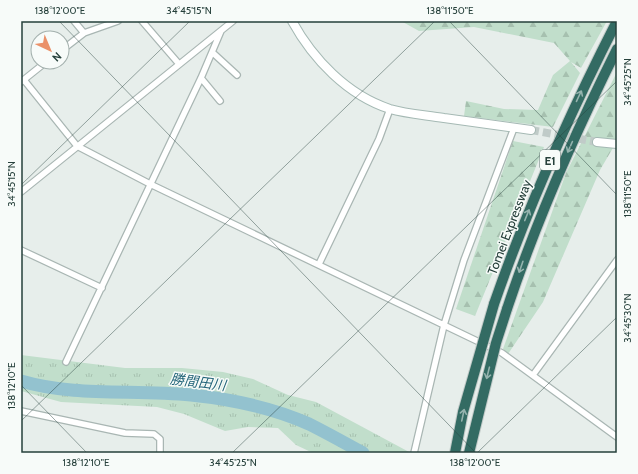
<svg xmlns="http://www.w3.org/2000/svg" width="638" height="474" viewBox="0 0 638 474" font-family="Cabin,'Noto Sans JP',sans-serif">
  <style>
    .grass { fill: url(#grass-tufts) }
    .forest { fill: url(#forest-firs) }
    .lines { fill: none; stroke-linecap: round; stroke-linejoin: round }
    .river { stroke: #93c2cf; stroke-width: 13 }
    .secondary-tunnel { stroke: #c0cbc8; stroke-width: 8; stroke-dasharray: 8 4; stroke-linecap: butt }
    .street-casing { stroke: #a9b6b3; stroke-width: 8 }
    .secondary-casing { stroke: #a5b9b4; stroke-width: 10 }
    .highway-casing { stroke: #c2cac8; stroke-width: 12 }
    .street { stroke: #fff; stroke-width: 5.5 }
    .secondary { stroke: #fff; stroke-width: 8 }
    .highway { stroke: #336b63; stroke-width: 10 }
    .highway-bridge-casing { stroke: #c2cac8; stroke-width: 12; stroke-linecap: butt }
    .highway-bridge { stroke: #336b63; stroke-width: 10 }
    .oneway { stroke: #95b3ae }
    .ticks { fill: none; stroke: #26403b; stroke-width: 1; stroke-opacity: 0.45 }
    .labels { text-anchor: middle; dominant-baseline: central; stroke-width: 3; stroke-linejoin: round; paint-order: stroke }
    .shield { fill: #f7fbf9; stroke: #657874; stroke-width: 1 }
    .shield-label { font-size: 12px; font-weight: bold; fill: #26403b }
    .street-label { font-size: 13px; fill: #26403b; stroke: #f7fbf9 }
    .water-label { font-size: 14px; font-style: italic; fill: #236579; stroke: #f7fbf9 }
    .neatline { fill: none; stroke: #26403b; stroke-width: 1.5 }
    .ticks-label { font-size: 10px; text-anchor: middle; fill: #26403b }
  </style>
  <defs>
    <pattern id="grass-tufts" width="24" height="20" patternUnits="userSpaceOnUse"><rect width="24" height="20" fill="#c1decb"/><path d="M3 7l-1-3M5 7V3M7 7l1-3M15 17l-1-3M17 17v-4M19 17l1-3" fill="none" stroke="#a6c0af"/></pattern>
    <pattern id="forest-firs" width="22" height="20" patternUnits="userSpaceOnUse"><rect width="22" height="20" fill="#c1decb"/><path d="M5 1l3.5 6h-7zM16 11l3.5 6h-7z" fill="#a6c0af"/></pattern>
  </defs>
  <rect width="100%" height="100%" fill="#e7eeeb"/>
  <path class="grass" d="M21,355L125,368H182L223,372L253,379L288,395L316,402L411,453H313L296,445L278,428L248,427L225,431L184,414L157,407L61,402L21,391Z"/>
  <path class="forest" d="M401,21H607L581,68L571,62L580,73L553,127L464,116L466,101L504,109L538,110L553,75L570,61L554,43L474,27L419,31Z
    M617,72V141L600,170L543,302L508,354L503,349L566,173Z
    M513,141L544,147L475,316L456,309Z"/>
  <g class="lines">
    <path class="river" d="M21,381C75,397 135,389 191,395C230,399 273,408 309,424C327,433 345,443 363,453"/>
    <path class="secondary-tunnel" d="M531,130L597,142"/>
    <g class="street-casing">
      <path id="street" d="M74,21L84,33
        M142,21L179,64
        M62,50L84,33L118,21
        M213,53L237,75
        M201,78L220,101
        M24,80L77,146L150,184L502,353L617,437
        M21,82L46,62
        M21,192L233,21
        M21,250L102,288
        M319,264L379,139L390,109
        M66,362L201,78L221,31
        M533,375L617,260
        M21,411L125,433L154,434L160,439V453
        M414,453L444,325L464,260L514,128"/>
    </g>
    <g class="secondary-casing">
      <path id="secondary" d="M292,21C313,59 347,95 390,109C407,114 426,115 444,118C473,122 502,126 531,130
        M597,142L617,144"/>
    </g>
    <g class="highway-casing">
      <path id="highway" d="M494,304C528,206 570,113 617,21
        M507,309C537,219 575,133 617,49"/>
    </g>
    <use href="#street" class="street"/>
    <use href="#secondary" class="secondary"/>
    <use href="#highway" class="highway"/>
    <g class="highway-bridge-casing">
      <path id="highway-bridge" d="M455,453L463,412L494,304
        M469,453L496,343L507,309"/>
    </g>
    <use href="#highway-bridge" class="highway-bridge"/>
  </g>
  <defs><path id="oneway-shaft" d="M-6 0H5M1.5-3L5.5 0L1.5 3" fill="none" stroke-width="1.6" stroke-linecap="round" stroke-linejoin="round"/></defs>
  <g class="oneway">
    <use href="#oneway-shaft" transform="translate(579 96) rotate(-65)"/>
    <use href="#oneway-shaft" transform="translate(570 147) rotate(114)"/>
    <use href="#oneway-shaft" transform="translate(527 215) rotate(-68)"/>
    <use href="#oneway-shaft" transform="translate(521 267) rotate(109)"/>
    <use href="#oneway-shaft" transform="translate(488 373) rotate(104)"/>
    <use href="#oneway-shaft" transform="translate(463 415) rotate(-78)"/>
  </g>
  <path class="ticks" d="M59,21L476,453M449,21L617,195M21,185L190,21M21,385L87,453M21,421L435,21M232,453L617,81M477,453L617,317"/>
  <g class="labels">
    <rect class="shield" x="540" y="150" width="20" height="20" rx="3"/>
    <g class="shield-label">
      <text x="550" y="160">E1</text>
    </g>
    <g class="street-label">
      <text transform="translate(509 227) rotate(-69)">Tomei Expressway</text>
    </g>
    <g class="water-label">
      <text transform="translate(198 382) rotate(7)">勝間田川</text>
    </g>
  </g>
  <rect width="638" height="474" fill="none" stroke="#f7fbf9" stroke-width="44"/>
  <g transform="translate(50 50) rotate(136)"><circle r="19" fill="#f7fbf9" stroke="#a3b0ad"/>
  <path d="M0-3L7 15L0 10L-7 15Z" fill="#ea9169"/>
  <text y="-6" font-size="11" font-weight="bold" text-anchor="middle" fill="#26403b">N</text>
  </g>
  <rect x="22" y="22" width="594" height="430" class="neatline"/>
  <g class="ticks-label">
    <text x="60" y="14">138°12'00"E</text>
    <text x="189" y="14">34°45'15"N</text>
    <text x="450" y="14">138°11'50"E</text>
    <text transform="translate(627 82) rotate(-90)" y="4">34°45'25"N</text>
    <text transform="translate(11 184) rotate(-90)" y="4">34°45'15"N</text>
    <text transform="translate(627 194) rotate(-90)" y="4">138°11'50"E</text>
    <text transform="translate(627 318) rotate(-90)" y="4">34°45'30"N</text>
    <text transform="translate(11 386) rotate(-90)" y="4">138°12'10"E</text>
    <text x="86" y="466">138°12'10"E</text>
    <text x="233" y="466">34°45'25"N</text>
    <text x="475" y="466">138°12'00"E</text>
  </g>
</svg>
